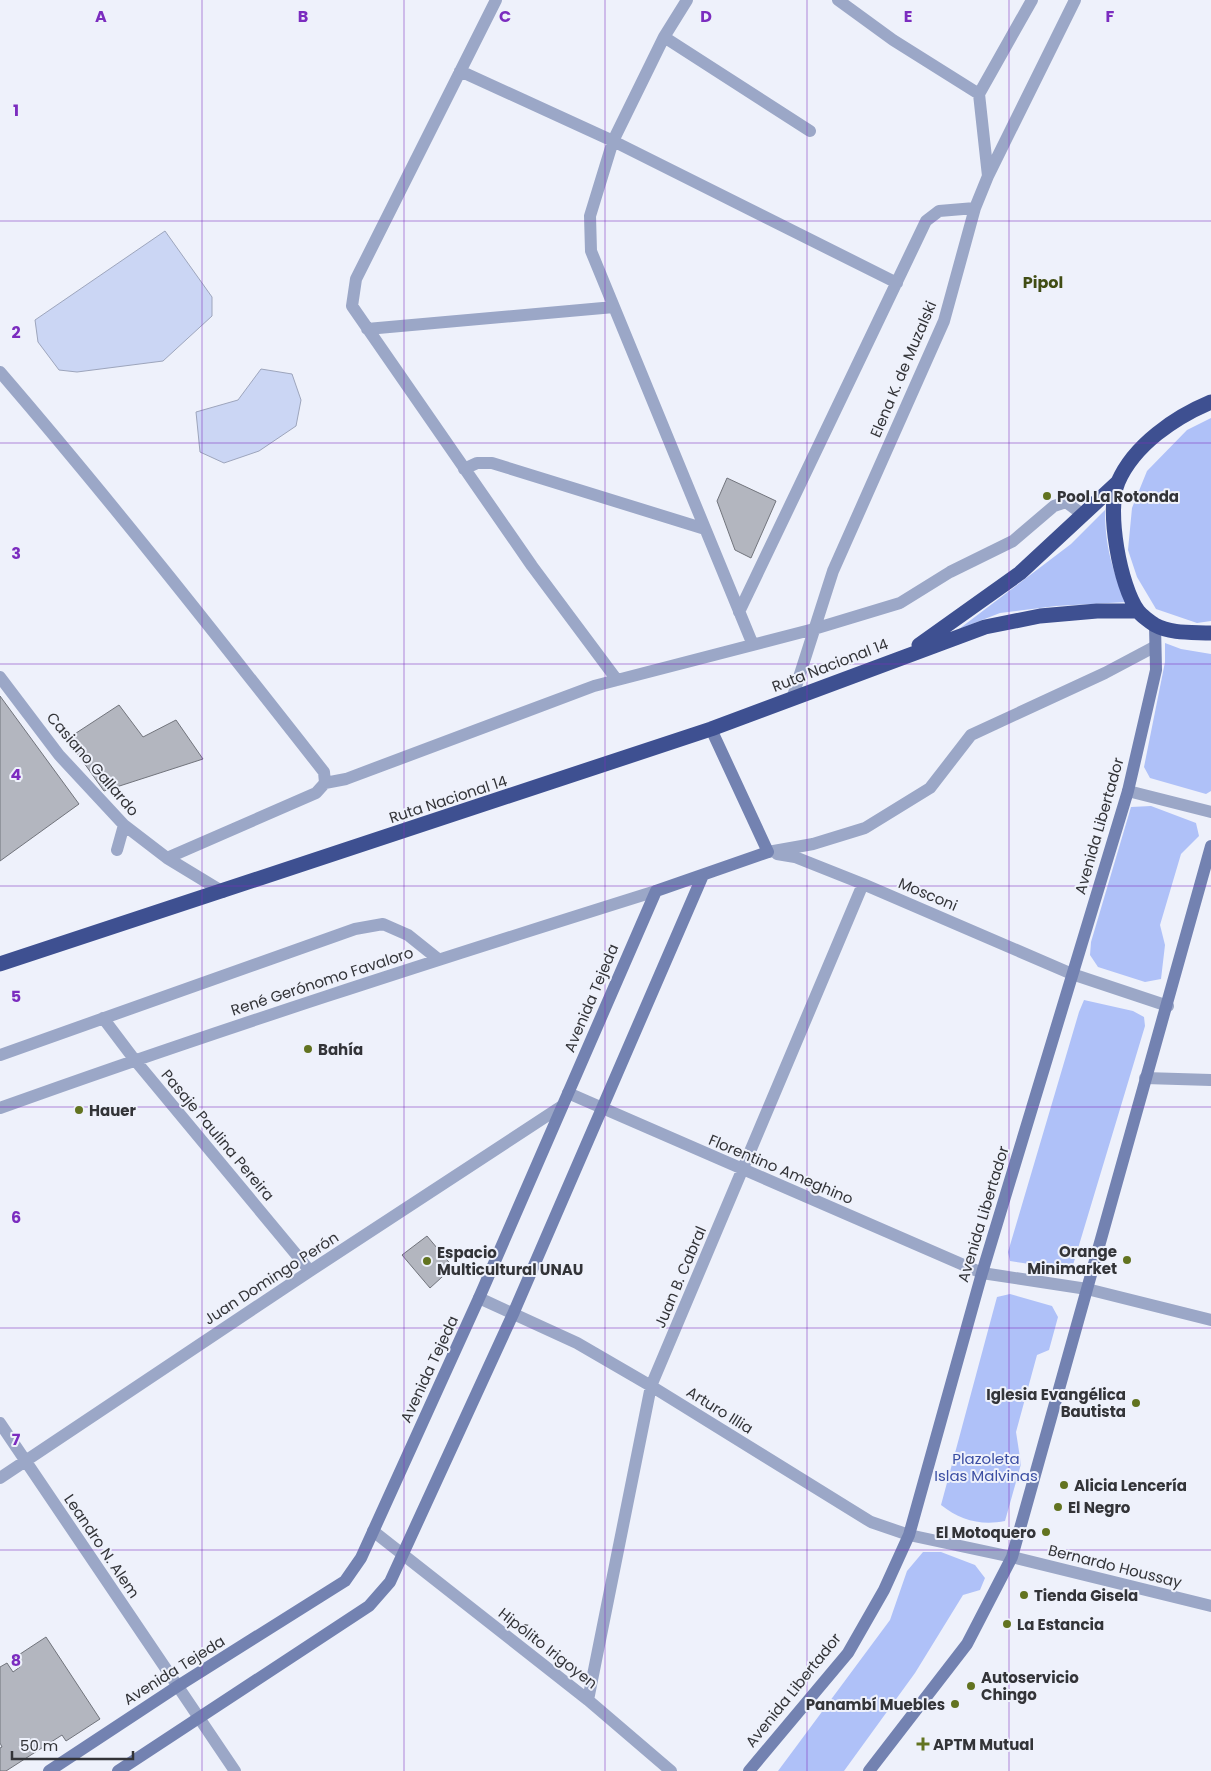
<svg xmlns="http://www.w3.org/2000/svg" width="1211" height="1771" viewBox="0 0 1211 1771" font-family="Poppins,sans-serif">
  <style>
    .green { fill: #afc1f8 }
    .water { fill: #cbd6f4; stroke: #9da5bc }
    .building { fill: #b3b6bf; stroke: #71747c }
    .lines { fill: none; stroke-linecap: round; stroke-linejoin: round }
    .street { stroke: #9ba7c7; stroke-width: 12 }
    .secondary { stroke: #7382b1; stroke-width: 12 }
    .highway { stroke: #3e5091; stroke-width: 15 }
    .grid { fill: none; stroke: #7b2cbf; stroke-width: 1; stroke-opacity: 0.55 }
    .poi-dot { fill: #627320; stroke: #eef1fb; stroke-width: 2 }
    .labels { text-anchor: middle; dominant-baseline: central; stroke-width: 4; stroke-linejoin: round; paint-order: stroke }
    .street-label { font-size: 15px; fill: #333438; stroke: #eef1fb }
    .poi-label { font-size: 15px; font-weight: bold; fill: #333438; stroke: #eef1fb; text-anchor: start }
    .park-label { font-size: 15px; fill: #3b4ea3; stroke: #eef1fb }
    .neighbourhood-label { font-size: 16px; font-weight: bold; fill: #414d14; stroke: #eef1fb }
    .grid-label { font-size: 16px; text-anchor: middle; font-weight: bold; fill: #7b2cbf; stroke: #eef1fb; stroke-width: 4; stroke-linejoin: round; paint-order: stroke }
  </style>
  <rect width="100%" height="100%" fill="#eef1fb"/>
  <path class="green" d="M1211,418V621L1197,623L1156,609L1137,577L1128,550L1132,508L1147,471L1187,430Z
    M1105,510C1105,546 1112,569 1126,602L1056,606L1000,613L959,629L1071,544Z
    M1165,643L1181,649L1211,654V791L1206,794L1150,778L1144,767L1165,662Z
    M1151,806L1196,823L1199,836L1181,854L1160,925L1165,945L1161,979L1145,982L1098,967L1090,955L1091,942L1131,807Z
    M1084,1000L1133,1011L1144,1017L1145,1026L1073,1265L1057,1268L1010,1261L1008,1252L1079,1012Z
    M1010,1294L1052,1306L1058,1317L1049,1350L1037,1355L1016,1432L1021,1464L1005,1521C981,1526 960,1520 941,1505L997,1297Z
    M923,1552H941L975,1565L985,1578L980,1590L963,1595L915,1673L844,1771H778L890,1620L907,1571Z"/>
  <path class="water" d="M165,231L212,297V316L163,361L77,372L59,370L38,342L35,320Z
    M261,369L292,374L301,400L296,426L259,451L224,463L200,452L196,412L238,400Z"/>
  <path class="building" d="M727,478L776,501L751,558L735,550L717,501Z
    M0,696L79,804L0,861Z
    M119,705L143,737L176,720L203,759L104,791L67,739Z
    M427,1236L453,1267L430,1288L402,1255Z
    M46,1637L100,1719L66,1741L62,1735L6,1771H0V1748L2,1747L0,1743V1667L7,1663L13,1672L20,1667L14,1658Z"/>
  <g class="lines">
    <path class="street" d="M496,0L356,279L352,306L532,566L617,680
      M687,0L664,37L613,141L590,216L591,251L753,645
      M838,0L893,40L979,94L988,176
      M664,37L810,131
      M460,71L613,141L897,283
      M979,94L1032,0
      M367,329L614,307
      M0,372C112,502 218,637 324,772L325,783
      M464,469L477,463H492L705,529
      M739,612L926,221L939,211L975,208
      M0,677L59,755L124,825L167,858L223,892
      M792,699L833,571L944,321L975,208L988,176L1075,0
      M1128,791L1211,812
      M117,850L124,825
      M768,852L813,844L865,828L930,788L971,735L1105,673L1154,647
      M777,854L795,857L863,884L1072,974L1168,1006
      M167,858L316,793L325,783L346,779L594,686L814,629L900,603L950,572L1013,541L1054,506L1066,502L1082,514
      M103,1018L134,1059L310,1271
      M0,1055L355,929L383,924L408,935L438,959
      M1145,1078L1211,1080
      M568,1093L982,1273L1087,1289L1211,1320
      M0,1108C217,1030 436,960 656,891
      M479,1298L577,1343L651,1386L871,1522L909,1535L1012,1557L1211,1606
      M0,1423L235,1771
      M0,1478L310,1271L562,1106
      M373,1531L588,1700L671,1771
      M588,1700L651,1386L863,884"/>
    <path class="secondary" d="M49,1771L178,1686L345,1581L361,1558L479,1298L656,891L768,852L711,729
      M118,1771L369,1606L390,1582L513,1314L703,875
      M749,1771L848,1653L884,1590L909,1535L982,1273L1128,791L1156,670L1155,625
      M869,1771L967,1644L1012,1557L1211,846"/>
    <path class="highway" d="M1211,402C1175,417 1134,445 1118,482C1106,510 1120,586 1138,611C1141,615 1150,622 1155,625C1171,634 1193,632 1211,633
      M919,645L1020,573L1117,483
      M0,964L711,729L985,627L1040,616L1097,611H1138"/>
  </g>
  <path class="grid" d="M202,0V1771M404,0V1771M605,0V1771M807,0V1771M1009,0V1771M0,221H1211M0,443H1211M0,664H1211M0,886H1211M0,1107H1211M0,1328H1211M0,1550H1211"/>
  <g class="poi-dot">
    <circle cx="1047" cy="496" r="5"/>
    <circle cx="308" cy="1049" r="5"/>
    <circle cx="79" cy="1110" r="5"/>
    <circle cx="1127" cy="1260" r="5"/>
    <circle cx="427" cy="1261" r="5"/>
    <circle cx="1136" cy="1403" r="5"/>
    <circle cx="1064" cy="1485" r="5"/>
    <circle cx="1058" cy="1507" r="5"/>
    <circle cx="1046" cy="1532" r="5"/>
    <circle cx="1024" cy="1595" r="5"/>
    <circle cx="1007" cy="1624" r="5"/>
    <circle cx="971" cy="1686" r="5"/>
    <circle cx="955" cy="1704" r="5"/>
    <path d="M920.5 1736.5h5v5h5v5h-5v5h-5v-5h-5v-5h5z"/>
  </g>
  <g class="labels">
    <g class="street-label">
      <text transform="translate(903 369) rotate(-67)">Elena K. de Muzalski</text>
      <text transform="translate(830 665) rotate(-21)">Ruta Nacional 14</text>
      <text transform="translate(93 764) rotate(49)">Casiano Gallardo</text>
      <text transform="translate(448 799) rotate(-18)">Ruta Nacional 14</text>
      <text transform="translate(1099 826) rotate(-74)">Avenida Libertador</text>
      <text transform="translate(928 894) rotate(23)">Mosconi</text>
      <text transform="translate(322 981) rotate(-18)">René Gerónomo Favaloro</text>
      <text transform="translate(591 998) rotate(-67)">Avenida Tejeda</text>
      <text transform="translate(218 1135) rotate(50)">Pasaje Paulina Pereira</text>
      <text transform="translate(781 1169) rotate(23)">Florentino Ameghino</text>
      <text transform="translate(983 1214) rotate(-73)">Avenida Libertador</text>
      <text transform="translate(680 1277) rotate(-67)">Juan B. Cabral</text>
      <text transform="translate(271 1278) rotate(-33)">Juan Domingo Perón</text>
      <text transform="translate(429 1369) rotate(-65)">Avenida Tejeda</text>
      <text transform="translate(720 1410) rotate(32)">Arturo Illia</text>
      <text transform="translate(102 1546) rotate(56)">Leandro N. Alem</text>
      <text transform="translate(1115 1566) rotate(14)">Bernardo Houssay</text>
      <text transform="translate(548 1648) rotate(38)">Hipólito Irigoyen</text>
      <text transform="translate(174 1670) rotate(-32)">Avenida Tejeda</text>
      <text transform="translate(793 1690) rotate(-51)">Avenida Libertador</text>
    </g>
    <g class="poi-label">
      <text x="1057" y="496">Pool La Rotonda</text>
      <text x="318" y="1049">Bahía</text>
      <text x="89" y="1110">Hauer</text>
      <text x="1117" y="1251" text-anchor="end">Orange<tspan x="1117" dy="17">Minimarket</tspan></text>
      <text x="437" y="1252">Espacio<tspan x="437" dy="17">Multicultural UNAU</tspan></text>
      <text x="1126" y="1394" text-anchor="end">Iglesia Evangélica<tspan x="1126" dy="17">Bautista</tspan></text>
      <text x="1074" y="1485">Alicia Lencería</text>
      <text x="1068" y="1507">El Negro</text>
      <text x="1036" y="1532" text-anchor="end">El Motoquero</text>
      <text x="1034" y="1595">Tienda Gisela</text>
      <text x="1017" y="1624">La Estancia</text>
      <text x="981" y="1677">Autoservicio<tspan x="981" dy="17">Chingo</tspan></text>
      <text x="945" y="1704" text-anchor="end">Panambí Muebles</text>
      <text x="933" y="1744">APTM Mutual</text>
    </g>
    <g class="park-label">
      <text x="986" y="1458">Plazoleta<tspan x="986" dy="17">Islas Malvinas</tspan></text>
    </g>
    <g class="neighbourhood-label">
      <text x="1043" y="282">Pipol</text>
    </g>
  </g>
  <g class="grid-label">
    <text x="101" y="22">A</text>
    <text x="303" y="22">B</text>
    <text x="505" y="22">C</text>
    <text x="706" y="22">D</text>
    <text x="908" y="22">E</text>
    <text x="1110" y="22">F</text>
    <text x="16" y="116">1</text>
    <text x="16" y="338">2</text>
    <text x="16" y="559">3</text>
    <text x="16" y="780">4</text>
    <text x="16" y="1002">5</text>
    <text x="16" y="1223">6</text>
    <text x="16" y="1445">7</text>
    <text x="16" y="1666">8</text>
  </g>
  <path d="M12 1751v8h121v-8" fill="none" stroke="#333438" stroke-width="2.5"/>
  <text x="20" y="1751" font-size="15" fill="#333438" stroke="#eef1fb" stroke-width="4" paint-order="stroke">50 m</text>
</svg>
